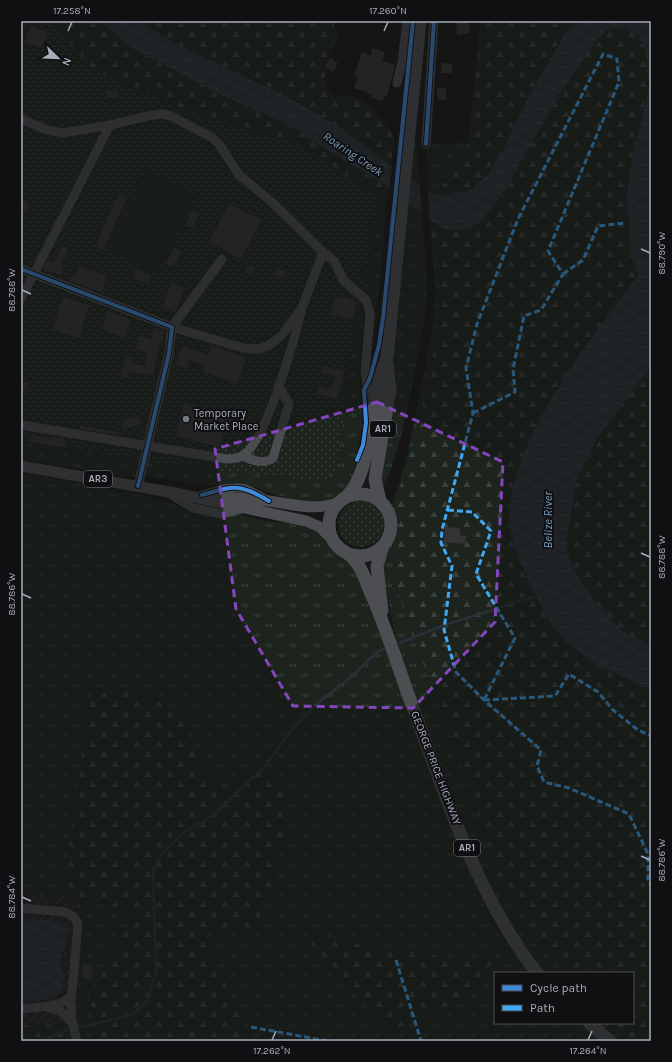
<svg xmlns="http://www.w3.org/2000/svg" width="672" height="1062" viewBox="0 0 672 1062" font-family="Karla,sans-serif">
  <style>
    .industrial { fill: url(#industrial-furrows) }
    .grass { fill: url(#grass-tufts); fill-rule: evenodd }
    .forest { fill: url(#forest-firs) }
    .park { fill: url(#park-dots) }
    .pitch { fill: #1c241d }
    .water { fill: url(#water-ripples) }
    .pier { fill: #161616 }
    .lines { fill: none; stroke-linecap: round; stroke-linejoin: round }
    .stream { stroke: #283139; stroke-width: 2.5 }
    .building { fill: #343436 }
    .minor { stroke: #4a4c4f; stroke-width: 9 }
    .major { stroke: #4d4e51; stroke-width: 11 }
    .highway { stroke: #4c4e52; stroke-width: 13 }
    .quiet { stroke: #3fa9f5; stroke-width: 3; stroke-dasharray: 6 3; stroke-linecap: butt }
    .cycleway-casing { stroke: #101012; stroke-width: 6 }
    .cycleway { stroke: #408adc; stroke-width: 4 }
    .marked { fill: none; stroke: #8446be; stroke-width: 3; stroke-dasharray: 8 5; stroke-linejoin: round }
    .ticks { fill: none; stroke: #a6acb9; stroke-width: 1.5 }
    .poi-dot { fill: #747880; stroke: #101012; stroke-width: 1.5 }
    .labels { text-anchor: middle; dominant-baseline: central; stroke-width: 4; stroke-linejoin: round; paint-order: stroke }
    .shield { fill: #101012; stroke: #797d87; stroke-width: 1 }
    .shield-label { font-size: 10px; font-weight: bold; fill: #a6acb9 }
    .poi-label { font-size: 11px; fill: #a6acb9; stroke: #101012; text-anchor: start }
    .street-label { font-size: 11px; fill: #a6acb9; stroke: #101012 }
    .water-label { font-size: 12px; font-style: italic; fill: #7a9ab7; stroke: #101012 }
    .neatline { fill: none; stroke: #a6acb9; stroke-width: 1.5 }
    .ticks-label { font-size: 10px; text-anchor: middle; fill: #a6acb9 }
  </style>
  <defs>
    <pattern id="industrial-furrows" width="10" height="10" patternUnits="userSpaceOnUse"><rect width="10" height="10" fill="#202022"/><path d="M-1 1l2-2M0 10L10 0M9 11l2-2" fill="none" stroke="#3d3e40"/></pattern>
    <pattern id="grass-tufts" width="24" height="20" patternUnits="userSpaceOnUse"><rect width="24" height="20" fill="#1c241d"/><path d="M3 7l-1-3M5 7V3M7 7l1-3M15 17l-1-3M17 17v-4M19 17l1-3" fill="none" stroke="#3a413c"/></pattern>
    <pattern id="forest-firs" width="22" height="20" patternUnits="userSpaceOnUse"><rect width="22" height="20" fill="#1c241d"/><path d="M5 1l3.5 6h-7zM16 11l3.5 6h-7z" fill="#3a413c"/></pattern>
    <pattern id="park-dots" width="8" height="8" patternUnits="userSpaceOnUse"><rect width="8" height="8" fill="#1c241d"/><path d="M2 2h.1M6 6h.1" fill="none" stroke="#3a413c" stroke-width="1.8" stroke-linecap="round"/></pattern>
    <pattern id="water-ripples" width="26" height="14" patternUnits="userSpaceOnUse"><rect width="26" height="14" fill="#283139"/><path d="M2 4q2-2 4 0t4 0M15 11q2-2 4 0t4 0" fill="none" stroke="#444c54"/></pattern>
  </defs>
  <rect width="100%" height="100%" fill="#161616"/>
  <path class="industrial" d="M21,894L76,899L66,1023L21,1026Z"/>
  <path class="grass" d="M415,138L420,186L411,179Z
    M468,143L443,185L444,196L428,192L427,144Z
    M380,196L386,200L382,263L369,374L368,368L373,312L372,301L364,290Z
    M408,203L422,214C423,243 428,274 426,303C424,330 398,474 382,486L381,478L390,431L396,383L393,349Z
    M432,250L439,255L442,286L435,344L416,437L393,508L392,506L406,461L432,333L436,293Z
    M361,306L364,317L359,373L363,425L352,479L345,490L332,498L316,502L307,503L273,494L255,487L232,483L212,486L150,477H130L21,459V441L170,466L324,481L350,366Z
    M21,473L149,496C164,500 179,508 193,511C207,513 222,512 236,514C246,515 256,520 266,521C313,523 329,535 357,573C382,637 406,702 429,766C455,836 480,917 530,973H495V1023H578L599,1041H252L200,928L255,933L291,814L277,777L249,772L224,785L199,766L186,713L90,697L62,898L21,894ZM304,937L457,958L495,956L391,1031Z
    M392,542L397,589L413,637L451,734L500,880L517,901L563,973H545L514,931L484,875L397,648L383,570L387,550Z
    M76,899L138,910L90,993L95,1041H65Z
    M597,1023H613L633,1041H618Z"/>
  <path class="forest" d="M50,21H100L221,95L285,123L389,188L386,200L360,185L197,114L95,71Z
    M139,21H333L338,37L322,67C328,79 324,87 334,97C340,97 350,96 356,98C370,102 386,126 394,136L391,167L337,126L293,99L242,76L170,40Z
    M481,21H574L552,52L503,149L479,183L464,192L444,196L443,185L468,143Z
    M624,28L637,34L645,47L649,84L642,122L634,144L627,194L631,253L638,276C591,338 513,434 510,513C509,539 521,563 531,586C538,600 549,623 560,635C581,659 622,677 651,689V1041H633L613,1023H633V973H563L517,901L500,880L451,734L413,637L397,589L392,542L396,536L398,520L393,508L416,437L435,344L442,286L439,255L432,250L430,221L441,228L482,220L505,190L562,90L592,47L606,32L612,29Z
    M651,366V646C627,639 613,622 597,604C586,593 569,567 567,552C562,516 580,467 598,437C614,412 634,390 651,366Z
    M125,688L186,713L199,766L224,785L249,772L277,777L291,814L255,933L200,929L252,1041H95L90,993L138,910L62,898L90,697Z
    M304,936L457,958L495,956L480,991L391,1031Z
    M66,1023L65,1041H21V1026Z"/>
  <path class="park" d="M21,21H50L95,71L197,114L305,147L360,185L380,196L350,366L337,468L324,481L170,466L21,441Z
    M338 524a23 23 0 1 1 46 0a23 23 0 1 1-46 0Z"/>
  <path class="pitch" d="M148,171L194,193L157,272L111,250Z"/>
  <path class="water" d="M100,21H139L170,40L242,76L292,99L337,126L428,192C444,199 467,195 479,183C500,162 513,128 526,102C541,73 556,47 574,21H646L651,26V366L598,437L577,479L567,536V553L576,574L593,600L622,631L651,646V689C621,677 582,660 560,635C548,622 539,602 531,586C521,563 509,539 510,514C513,434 591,338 638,276L631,253L627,194L634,144L642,122L649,84L645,47L637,34L624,28L612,29L605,32L592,47L562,90L505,190L482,220L469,229L456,230L441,228L389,188L285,123L221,95L135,50Z
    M21,918L61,922L68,928L65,948L61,953L60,965L63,974L62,991L54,998L21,1003Z"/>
  <path class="pier" d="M392,165L411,177L408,206L389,190Z
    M420,184L428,190L430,224L422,217Z"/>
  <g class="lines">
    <path class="stream" d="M400,643L439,627L539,595
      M81,1027L132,1015L148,1000L156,972L153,871L158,859L181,834L213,815L267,764L290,732L320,701L350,678L378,651L384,649
      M40,1041L67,1030"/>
  </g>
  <path class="building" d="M456,21H469L470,33L457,35Z
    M31,26L47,32L42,48L25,42Z
    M372,48L385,52L382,61L395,65L387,96H384L383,101L371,98L372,94L354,88L358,77L354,76L362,52L371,55Z
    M330,58L338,63L333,72L324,67Z
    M441,63L452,64V73H441Z
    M437,88H446V100L437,99Z
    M106,90L118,92L117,98L106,97Z
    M119,194L127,197L103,250L95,246Z
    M28,201L29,210L21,212V203Z
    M229,204L261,220L241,259L209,242Z
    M192,211L199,214L193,228L186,225Z
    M63,245L69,249L60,265L64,266L61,275L43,270L47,261L53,263Z
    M174,248L181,251L174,267L166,264Z
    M249,265L255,267L252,276L245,273Z
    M79,267L107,275L102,292L70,281L73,274L76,275Z
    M277,268L286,272L283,278L274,274Z
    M136,269L151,276L148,284L132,277Z
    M172,283L185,288L175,313L162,307Z
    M62,297L89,305L79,338L53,330Z
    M334,297L356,300L353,319L331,315Z
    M108,311L131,320L125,338L102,329Z
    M154,328L165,332L156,358L153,376L129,372L127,378L121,376L126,356L132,358L131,363L145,366L148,353L136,349L140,336L151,340Z
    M182,346L209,355L212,346L246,358L237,384L203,372L205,365L189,360L186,368L176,364Z
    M323,366L344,371L338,398L317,394L318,387L332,389L335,376L321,372Z
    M21,381L29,383L26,391L21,389Z
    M184,403L234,416L231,427L225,426L219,447L176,436Z
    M138,415L142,423L124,430L121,422Z
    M80,426L119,432L118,435L80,429Z
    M32,435L54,439V437L64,438V441L67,442L66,448L30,442Z
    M445,527L460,528V535L466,536L465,544L444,542Z
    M83,964L92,965L91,979L82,978Z"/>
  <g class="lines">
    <path class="minor" d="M397,83L402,62L407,21
      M21,119L47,130L63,133L110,125L148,116L162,114L171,116L211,137L219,144L239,175L274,204L323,252L334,261L344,281L366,300L370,314L365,371L367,386L375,400
      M426,144L434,21
      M21,269L172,327L243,348L260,349L271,344L282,335L302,308L323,252
      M21,299L110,125
      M21,425L227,459C234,459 241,458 246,453C268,434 295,338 302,308
      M242,456C252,460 264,465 273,458L289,404L278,385
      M138,486L169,353L172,327L222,259
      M170,494L193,508L222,514L246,508
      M202,495C233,487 239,482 268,501
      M21,908L65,912L74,917L78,924L71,1003L72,1021L77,1041
      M47,1007L60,1011L73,1024
      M21,1009C37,1007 59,1008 72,996"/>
    <path class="major" d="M21,466L175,493L306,521L320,527L334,541
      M222,497C237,499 253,499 269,501C293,504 316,512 339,502"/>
    <path class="highway" d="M329 525a31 31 0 1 1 62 0a31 31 0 1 1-62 0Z
      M346,497C369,477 370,420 377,390C379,379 383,368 387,357L420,21
      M380,501L375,479L390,390L387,363
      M347,553C362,564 365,580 372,596C389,635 400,674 415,713C448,802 478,898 537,973
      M382,611L377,566L383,546
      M589,1023L610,1041"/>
    <path class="quiet" d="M563,274L583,260L598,226L625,223
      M473,413L515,392L513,369L524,316L541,310L563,274L548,251L619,82L617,59L603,54L518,219L477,324L466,368L473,413L442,530L441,543L452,566L444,630L456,672L484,700L541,750L537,766L544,782L569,788L629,814L648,854V880L651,885
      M448,510L472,512L491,531L476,574L515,638L484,700
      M484,700L555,696L569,674L598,692L613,710L638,730L651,736
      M396,960L421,1041
      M251,1027L327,1041"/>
    <g class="cycleway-casing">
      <path id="cycleway" d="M426,144L434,21
        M21,269L172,327L169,353L138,486
        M357,460L363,445L366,423L364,390L370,378L379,345L383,318L413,21
        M202,495C233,486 240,483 269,501"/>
    </g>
    <use href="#cycleway" class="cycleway"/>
  </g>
  <path d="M0 0H672V1062H0ZM377,402L503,462L495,622L413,708L293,706L236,609L215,449Z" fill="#161616" fill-opacity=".55" fill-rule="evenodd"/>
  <path class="marked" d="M377,402L503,462L495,622L413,708L293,706L236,609L215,449Z"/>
  <path class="ticks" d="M68,31L72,22M384,31L388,22M641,249L650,253M22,290L31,294M641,553L650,557M22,594L31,598M641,856L650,860M22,897L31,901M272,1040L276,1031M588,1040L592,1031"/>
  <circle class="poi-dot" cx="186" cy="419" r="4"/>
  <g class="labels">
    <g class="shield">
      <rect x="370" y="421" width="26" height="16" rx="3"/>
      <rect x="84" y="471" width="28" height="16" rx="3"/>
      <rect x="454" y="840" width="26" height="16" rx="3"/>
    </g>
    <g class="shield-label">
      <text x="383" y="429">AR1</text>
      <text x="98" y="479">AR3</text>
      <text x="467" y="848">AR1</text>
    </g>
    <g class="poi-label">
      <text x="194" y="413">Temporary<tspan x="194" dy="13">Market Place</tspan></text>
    </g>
    <g class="street-label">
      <text transform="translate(436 768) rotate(69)">GEORGE PRICE HIGHWAY</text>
    </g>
    <g class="water-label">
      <text transform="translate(353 154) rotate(34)">Roaring Creek</text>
      <text transform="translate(548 520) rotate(-90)">Belize River</text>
    </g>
  </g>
  <rect width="672" height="1062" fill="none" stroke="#101012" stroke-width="44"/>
  <rect x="494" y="972" width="140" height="52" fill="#101012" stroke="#4c4e55"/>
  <rect x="502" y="985" width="20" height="6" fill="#408adc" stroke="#4c4e55"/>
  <text x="530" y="992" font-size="12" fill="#a6acb9">Cycle path</text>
  <rect x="502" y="1005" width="20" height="6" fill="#3fa9f5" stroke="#4c4e55"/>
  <text x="530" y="1012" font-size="12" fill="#a6acb9">Path</text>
  <g transform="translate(58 58) rotate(113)" stroke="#101012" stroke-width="3" paint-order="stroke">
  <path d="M0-3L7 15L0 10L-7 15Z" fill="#a6acb9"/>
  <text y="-6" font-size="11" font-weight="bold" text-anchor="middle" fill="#a6acb9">N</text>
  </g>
  <rect x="22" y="22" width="628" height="1018" class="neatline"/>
  <g class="ticks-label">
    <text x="72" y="14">17.258°N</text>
    <text x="388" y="14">17.260°N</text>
    <text transform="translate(661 253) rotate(-90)" y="4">88.790°W</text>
    <text transform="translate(11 290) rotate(-90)" y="4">88.788°W</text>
    <text transform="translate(661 557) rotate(-90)" y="4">88.788°W</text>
    <text transform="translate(11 594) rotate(-90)" y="4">88.786°W</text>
    <text transform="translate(661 860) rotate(-90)" y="4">88.786°W</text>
    <text transform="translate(11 897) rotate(-90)" y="4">88.784°W</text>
    <text x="272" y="1054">17.262°N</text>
    <text x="588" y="1054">17.264°N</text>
  </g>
</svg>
